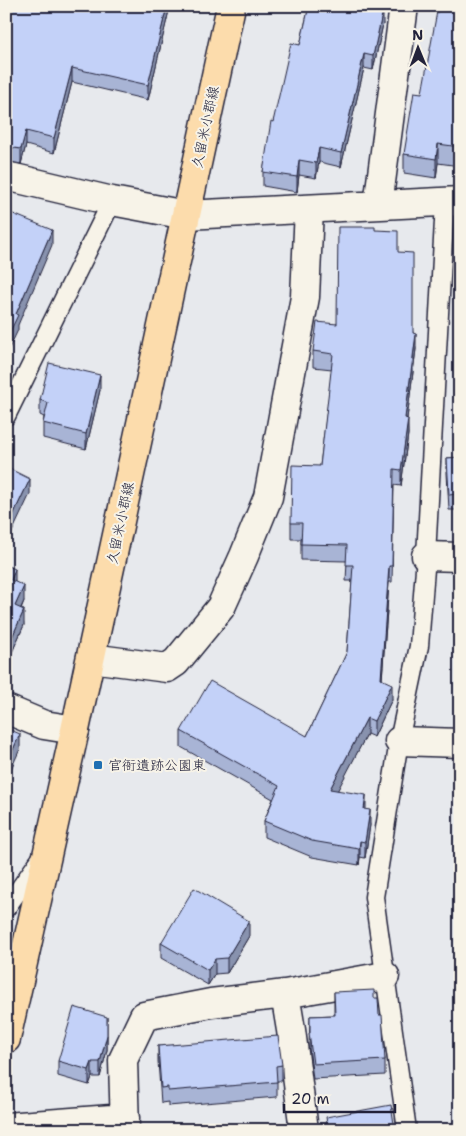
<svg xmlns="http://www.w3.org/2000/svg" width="466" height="1136" viewBox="0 0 466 1136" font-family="'Shantell Sans','Klee One',sans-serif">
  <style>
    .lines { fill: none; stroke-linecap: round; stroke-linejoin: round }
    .lane-casing { stroke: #22223b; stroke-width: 21 }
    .street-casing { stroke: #22223b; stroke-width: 31 }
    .primary-casing { stroke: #22223b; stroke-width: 31 }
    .lane { stroke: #f7f3e8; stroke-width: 18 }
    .street { stroke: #f7f3e8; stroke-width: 28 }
    .primary { stroke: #fcdcac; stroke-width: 28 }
    .wall { fill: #a8b4d5; stroke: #22223b }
    .shaded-wall { fill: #8892ae; stroke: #22223b }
    .building { fill: #c3d1f8; stroke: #22223b }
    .poi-dot { fill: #1f6fb2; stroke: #f7f3e8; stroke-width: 2 }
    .labels { text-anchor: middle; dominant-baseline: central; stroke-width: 4; stroke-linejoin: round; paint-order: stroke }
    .street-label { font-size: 14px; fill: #22223b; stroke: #f7f3e8 }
    .poi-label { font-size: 14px; fill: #22223b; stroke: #f7f3e8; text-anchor: start }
  </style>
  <rect width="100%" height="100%" fill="#e7e9ed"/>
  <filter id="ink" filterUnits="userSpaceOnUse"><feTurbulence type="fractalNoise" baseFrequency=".02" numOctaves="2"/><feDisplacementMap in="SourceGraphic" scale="10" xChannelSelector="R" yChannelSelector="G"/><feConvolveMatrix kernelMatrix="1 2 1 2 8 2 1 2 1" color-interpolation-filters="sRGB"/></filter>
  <g filter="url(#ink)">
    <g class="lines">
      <g class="lane-casing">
        <path id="lane" d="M6,416L112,201
          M6,908L42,857
          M407,1130L374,897L399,741L419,646L426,556L445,202"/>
      </g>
      <g class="street-casing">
        <path id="street" d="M6,176L112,201L186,215L460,201
          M378,205L404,6
          M426,556L460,557
          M91,658L167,668L176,662L221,607L244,556L268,497L305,297L309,209
          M6,709L44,725L75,730
          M399,741L460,743
          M285,994L385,976
          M6,1127L125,1118
          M125,1130L123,1060L144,1016L211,1003L285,994L291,1030L304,1130"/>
      </g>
      <g class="primary-casing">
        <path id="primary" d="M6,1039L75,730L231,6"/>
      </g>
      <use href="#lane" class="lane"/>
      <use href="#street" class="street"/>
      <use href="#primary" class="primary"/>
    </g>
    <path class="wall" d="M170,6L148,100L72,82L54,153L26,145L21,164L6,161V15Z
      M309,6H376V8L383,24L373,70L364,68L341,167L319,162L316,178L299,175L297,192L263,186V172L273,122L300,45Z
      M460,6V166L438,163L436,178L404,173V154L422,93Z
      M375,230L398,252L416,349L407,418L408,434L401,486L394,485L392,582H389L382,679L392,699L374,737L367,734L337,790L366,809L370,825L365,858L360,857L359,865L312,857L264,837V821L273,799L181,747V731L307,736L347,652L352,581H346L347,561L301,560V539H291V523L320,466L332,369L313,367V351L337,324Z
      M100,390L86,449L43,438V423L44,417L40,415V400Z
      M460,457V517H458L457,510H449L447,473V458Z
      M6,565L24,601L21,609L24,625L9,659L6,658Z
      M249,936L227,973L215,974L208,985L161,958V943Z
      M334,992L374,998L379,1015L385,1060V1075L313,1079L309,1048L310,1016L334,1015Z
      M107,1017V1050L100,1077H92L89,1085L58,1076V1061Z
      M158,1046L282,1065V1081H277V1097L168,1106V1102L161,1103L158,1061Z"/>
    <path class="shaded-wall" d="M167,6H170L148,100V85Z
      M383,10V24L373,70V56Z
      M364,54V68L341,167V153Z
      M72,68V82L54,153V138Z
      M26,131V145L21,164V149Z
      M438,144V163L436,178V159Z
      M319,148V162L316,178V163Z
      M299,160V175L297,192V177Z
      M52,230V245L18,325V330L6,355V340L16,314Z
      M416,334V349L405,434V418Z
      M100,375V390L86,449V434Z
      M408,419V434L401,486V470Z
      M30,479V494L6,545V530Z
      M389,566V582L381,694V679Z
      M15,569V584L11,580Z
      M24,586V601L15,621V606Z
      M24,610V625L9,659V644Z
      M392,684V699L374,737V721Z
      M367,718V734L330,805V789Z
      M20,734V749L6,780V765Z
      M366,795V811L364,809Z
      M370,810V825L365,858V842Z
      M360,841V857L359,865V849Z
      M249,921V936L227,973V958Z
      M215,959V974L208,985V970Z
      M107,1035V1050L100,1077V1062Z
      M92,1062V1077L89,1085V1070Z"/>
    <path class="building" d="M8,6H167L148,85L72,68L54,138L26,131L21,149L6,147V15Z
      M309,6H374V8L383,10L373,56L364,54L341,153L319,148L316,163L299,160L297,177L263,172L271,121L273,122L291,43L300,45Z
      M438,6H460V147L438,144L436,159L404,154L414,92L422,93Z
      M6,211L52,230L16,314L18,315L6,340Z
      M338,227H375V230L398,231V252L413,253V333L416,334L405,418L408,419L401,470L394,469L392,566H389L381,679L392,684L374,721L367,718L330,789L366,795L364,809L370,810L365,842L360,841L359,849L312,841L264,821L279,786L181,731L210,681L307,736L347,652L353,565H346L347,545L301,544L302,523H291L292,465L320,466L333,354L313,351L317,322L337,324Z
      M49,363L100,375L86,434L43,423L48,403L40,400Z
      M460,457V502H458L457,494L449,495L447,458Z
      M6,467L30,479L6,530Z
      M6,565L15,569L11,580L24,586L15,606L24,610L9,644L6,643Z
      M6,728L20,734L6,765Z
      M194,888L249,921L227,958L215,959L208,970L161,943Z
      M374,990V998H378L379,1015H382L385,1060L313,1064L309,1033H310V1016L335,1015L334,992Z
      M74,1007L107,1017V1035L100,1062H92L89,1070L58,1061Z
      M278,1036L282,1065L276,1066L277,1082L168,1091V1087L161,1088L158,1046Z
      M391,1105L395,1130H328L326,1117Z"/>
  </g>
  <rect class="poi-dot" x="93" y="760" width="10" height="10" rx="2.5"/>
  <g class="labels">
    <g class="street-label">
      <text transform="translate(205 127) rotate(-78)">久留米小郡線</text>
      <text transform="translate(120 523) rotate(-78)">久留米小郡線</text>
    </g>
    <g class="poi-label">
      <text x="108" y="765">官衙遺跡公園東</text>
    </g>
  </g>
  <rect width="466" height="1136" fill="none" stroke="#f7f3e8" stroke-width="25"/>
  <rect x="12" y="12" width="441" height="1111" fill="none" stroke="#22223b" stroke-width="2" filter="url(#ink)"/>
  <g transform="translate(418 48) rotate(359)" stroke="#f7f3e8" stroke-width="4" paint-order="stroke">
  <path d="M0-4L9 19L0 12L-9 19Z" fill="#22223b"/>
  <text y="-8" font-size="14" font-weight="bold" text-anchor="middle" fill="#22223b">N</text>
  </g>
  <path d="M284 1104v8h111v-8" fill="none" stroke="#22223b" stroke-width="2.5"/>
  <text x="291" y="1104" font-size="15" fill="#22223b" stroke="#f7f3e8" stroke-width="4" paint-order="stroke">20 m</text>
</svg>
